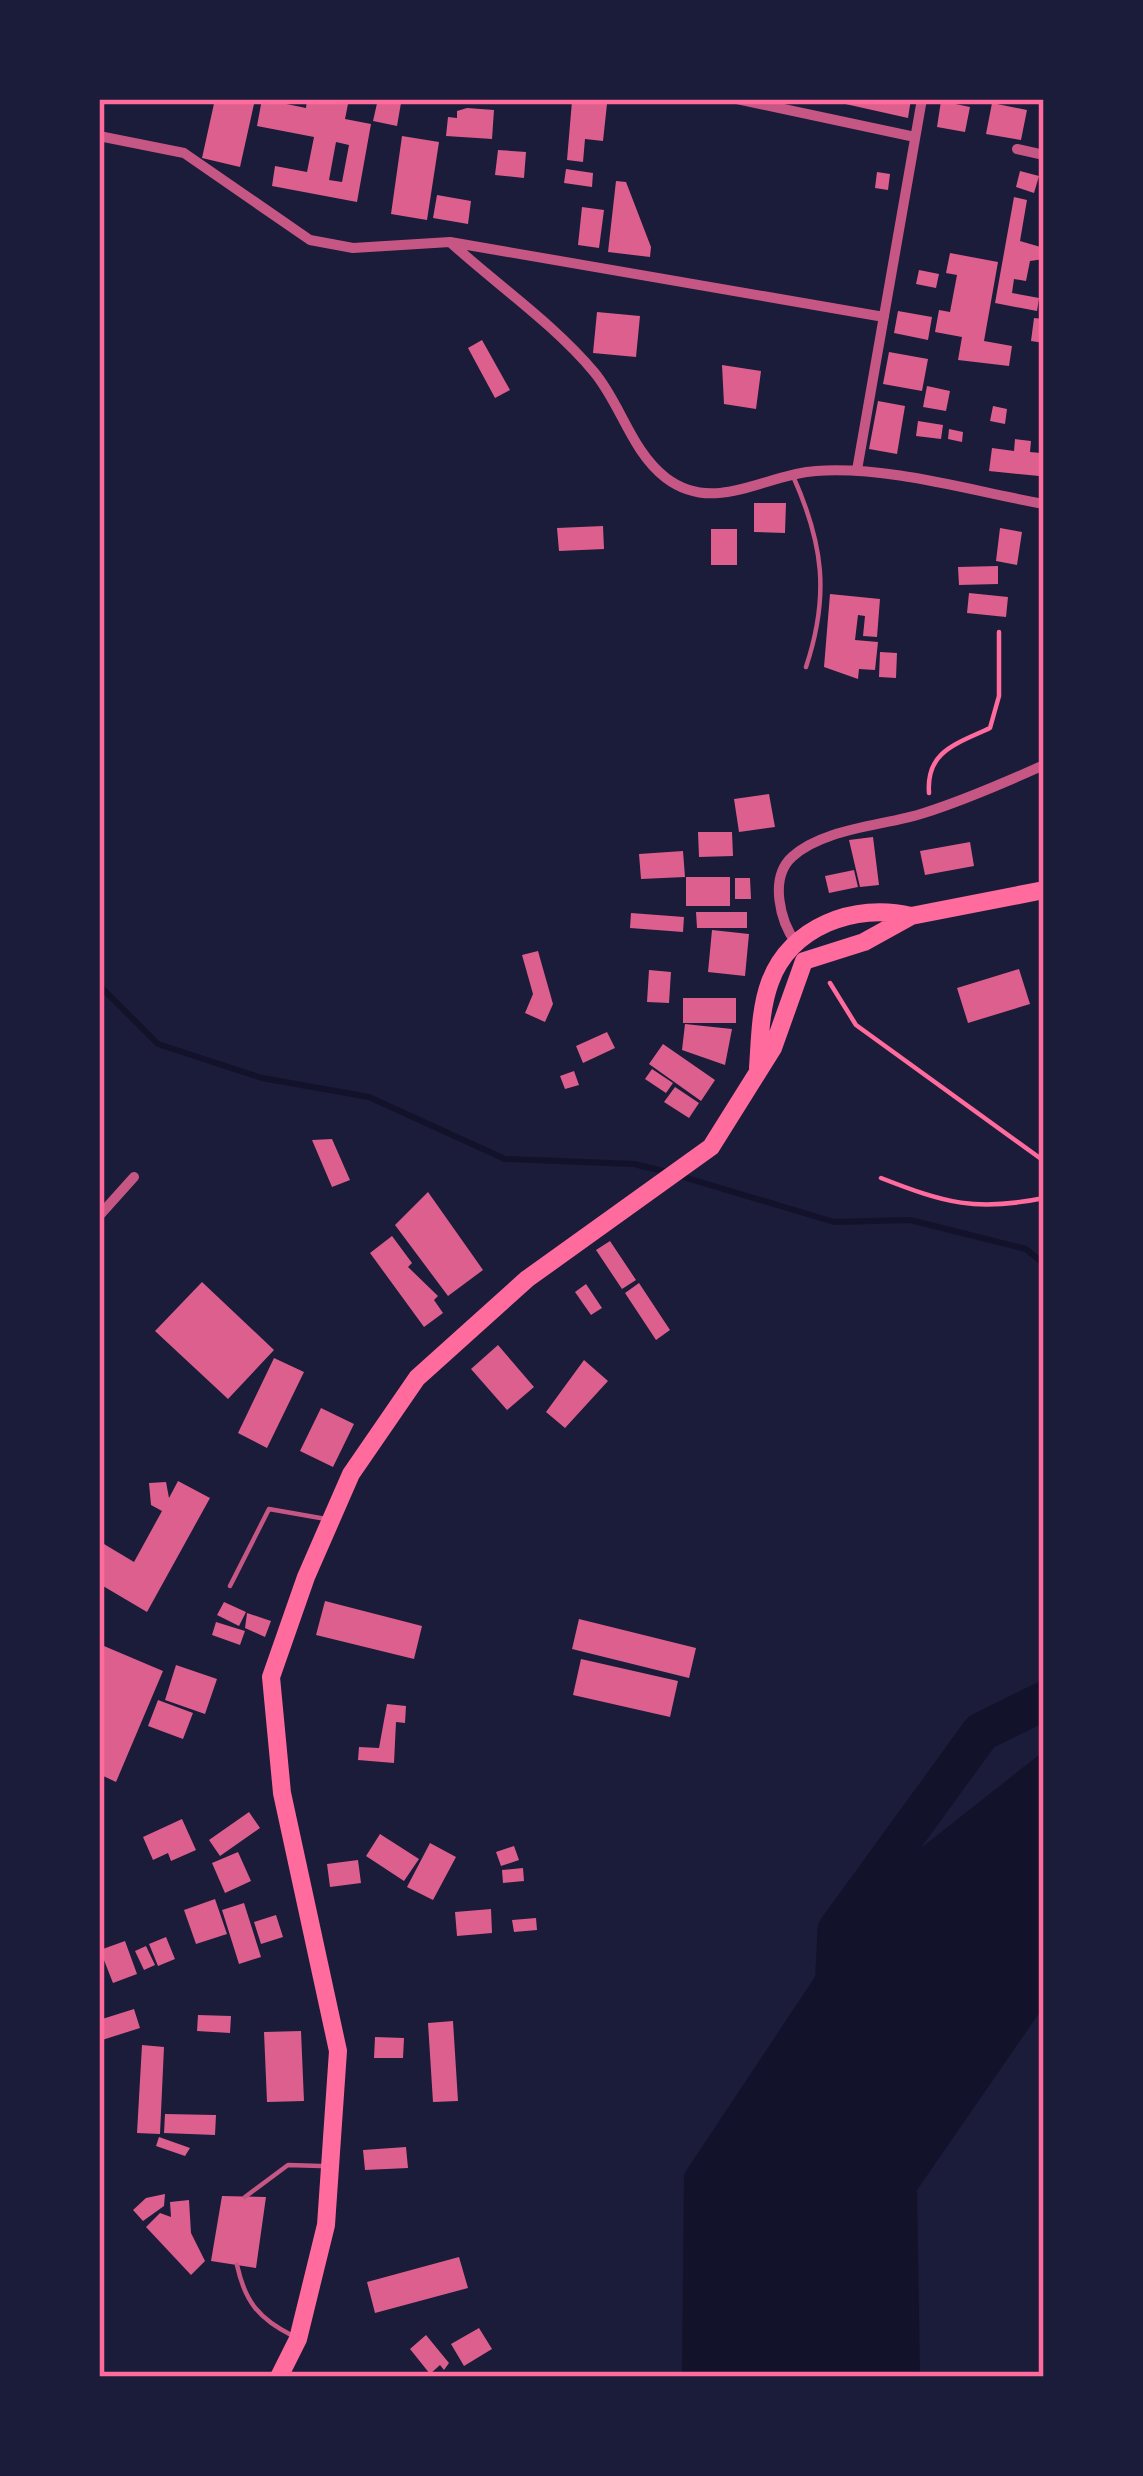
<svg xmlns="http://www.w3.org/2000/svg" width="1143" height="2476" viewBox="0 0 1143 2476" font-family="'PT Sans',sans-serif">
  <style>
    .water { fill: #12122b }
    .lines { fill: none; stroke-linecap: round; stroke-linejoin: round }
    .stream { stroke: #12122b; stroke-width: 6 }
    .river { stroke: #12122b; stroke-width: 39 }
    .building { fill: #dd5f8e; fill-rule: evenodd }
    .path { stroke: #ff6b9d; stroke-width: 4.5 }
    .service { stroke: #c65784; stroke-width: 4.5 }
    .minor { stroke: #c65784; stroke-width: 10 }
    .trunk { stroke: #ff6b9d; stroke-width: 18 }
    .neatline { fill: none; stroke: #ff6b9d; stroke-width: 4.5 }
  </style>
  <rect width="100%" height="100%" fill="#1b1b3a"/>
  <path class="water" d="M1044,1751V2006L917,2190L920,2377H682L684,2174L878,1882Z"/>
  <g class="lines">
    <path class="stream" d="M99,985L158,1044L262,1078L369,1097L505,1159L634,1164L667,1172
      M680,1176L834,1222L910,1220L1026,1249L1044,1264"/>
    <path class="river" d="M834,1994L837,1930L981,1732L1044,1701"/>
  </g>
  <path class="building" d="M215,99L254,104L240,167L202,158Z
    M262,99L306,108L307,99H349L345,119L371,124L357,202L272,186L275,166L307,172L314,137L257,126ZM336,142L349,145L342,182L329,180Z
    M378,99L401,103L397,126L373,121Z
    M823,99H911L908,118Z
    M572,101L607,104L603,141L585,139L583,162L567,160Z
    M941,101L970,107L965,132L937,127Z
    M992,103L1027,110L1021,140L986,134Z
    M467,108L494,110L492,139L446,136L448,117L457,118V111Z
    M402,136L439,142L427,220L391,214Z
    M498,150L526,152L524,178L495,175Z
    M566,169L593,173L592,187L564,183Z
    M1020,171L1039,176L1034,193L1016,187Z
    M877,172L890,174L888,190L875,188Z
    M616,181L626,182L651,247L650,257L608,252Z
    M437,195L471,201L468,224L433,218Z
    M1014,197L1027,200L1020,241L1044,248V259L1030,261L1026,281L1014,279L1012,293L1039,298L1037,311L995,303Z
    M582,207L604,210L599,248L578,245Z
    M950,253L998,262L984,341L1012,346L1009,366L958,360L962,337L935,332L939,310L950,312L957,275L946,273Z
    M919,270L939,274L936,288L916,284Z
    M898,311L932,317L928,340L894,333Z
    M597,312L640,316L636,357L593,353Z
    M1034,318L1044,319V343L1031,341Z
    M482,340L510,390L495,398L468,348Z
    M889,352L928,359L922,391L883,384Z
    M722,365L761,371L756,409L724,404Z
    M927,386L950,391L946,411L923,407Z
    M878,401L905,406L897,454L869,449Z
    M993,406L1007,409L1005,424L990,421Z
    M918,421L943,425L941,439L916,436Z
    M949,429L963,432L962,442L948,439Z
    M1015,439L1031,441L1030,452L1041,453L1039,476L989,471L992,448L1014,451Z
    M754,503H786L785,533L754,532Z
    M603,526L604,549L559,551L557,528Z
    M1000,528L1022,532L1017,565L996,561Z
    M711,529H737V565H711Z
    M998,566V584L959,585L958,567Z
    M969,593L1008,597L1006,617L967,613Z
    M830,594L880,599L877,637L863,636L865,616L858,615L855,640L878,642L875,670L859,669L858,679L824,667Z
    M880,652L897,653L896,678L879,677Z
    M769,794L775,827L739,832L734,799Z
    M698,832H732L733,856L699,857Z
    M873,837L879,885L860,887L849,840Z
    M970,842L974,866L925,875L920,851Z
    M683,851L685,877L641,879L639,854Z
    M854,870L858,887L829,893L825,876Z
    M686,877H730V906H686Z
    M735,878H750L751,899H735Z
    M696,912H747V928H697Z
    M631,913L684,917L683,932L630,928Z
    M712,930L749,934L745,976L708,972Z
    M538,951L553,1004L545,1022L525,1013L533,994L522,955Z
    M1019,969L1030,1004L968,1023L957,988Z
    M649,970L671,972L669,1003L647,1002Z
    M683,998H736V1023H683Z
    M685,1024L732,1029L725,1065L682,1050Z
    M607,1032L615,1048L583,1063L576,1046Z
    M663,1044L715,1080L701,1101L649,1064Z
    M652,1069L673,1083L666,1093L645,1079Z
    M574,1071L579,1085L565,1089L560,1076Z
    M675,1087L699,1103L689,1118L664,1102Z
    M332,1139L350,1180L332,1187L312,1140Z
    M428,1192L483,1270L448,1296L395,1225Z
    M392,1236L412,1263L408,1267L438,1296L434,1300L443,1313L424,1327L370,1253Z
    M610,1241L636,1280L622,1289L596,1250Z
    M202,1282L274,1350L228,1399L155,1331Z
    M639,1283L670,1330L656,1340L625,1293Z
    M586,1284L602,1308L591,1315L575,1292Z
    M498,1345L534,1387L507,1410L471,1369Z
    M274,1358L304,1372L267,1448L238,1433Z
    M584,1360L608,1381L565,1428L546,1412Z
    M321,1408L354,1424L333,1467L300,1451Z
    M178,1481L210,1498L147,1612L103,1586L99,1593V1553L104,1544L134,1562L162,1511L151,1505L149,1483L166,1482L169,1498Z
    M325,1601L422,1626L414,1659L316,1635Z
    M224,1602L246,1612L239,1626L217,1615Z
    M247,1613L271,1621L265,1637L245,1628Z
    M579,1619L696,1648L689,1678L572,1649Z
    M216,1622L245,1631L240,1645L212,1635Z
    M104,1646L163,1671L116,1782L99,1774V1657Z
    M581,1659L678,1681L670,1717L573,1695Z
    M176,1665L217,1679L205,1714L165,1700Z
    M158,1700L193,1713L183,1739L148,1726Z
    M387,1704L406,1706L405,1723L396,1722L394,1763L358,1760L359,1747L379,1748Z
    M249,1812L260,1828L220,1856L209,1840Z
    M182,1819L196,1850L171,1861L168,1853L153,1860L143,1837Z
    M380,1834L419,1859L404,1881L366,1856Z
    M430,1843L456,1857L433,1900L407,1887Z
    M514,1846L519,1860L501,1866L496,1852Z
    M238,1852L251,1881L225,1893L212,1863Z
    M358,1860L361,1883L330,1887L327,1864Z
    M523,1868L524,1881L503,1883L502,1870Z
    M215,1899L227,1934L196,1944L184,1910Z
    M244,1903L261,1957L239,1964L222,1910Z
    M491,1909L492,1933L457,1936L455,1912Z
    M276,1915L283,1937L261,1944L254,1922Z
    M536,1918L537,1930L514,1932L512,1920Z
    M166,1937L175,1959L158,1966L149,1944Z
    M125,1941L137,1974L113,1983L100,1950Z
    M146,1946L155,1965L144,1970L135,1951Z
    M134,2009L140,2028L99,2041V2020Z
    M198,2015L231,2016L230,2033L197,2031Z
    M453,2021L458,2101L433,2102L428,2023Z
    M301,2031L304,2101L267,2102L264,2032Z
    M375,2037L404,2038L403,2058H374Z
    M142,2045L164,2047L160,2134L137,2133Z
    M165,2114L216,2115L215,2135L164,2133Z
    M159,2137L190,2148L185,2156L156,2146Z
    M406,2147L408,2168L365,2170L363,2150Z
    M165,2194L164,2206L143,2221L133,2210L146,2198Z
    M222,2196L266,2197L256,2268L211,2261Z
    M189,2200L191,2233L205,2261L191,2275L146,2227L160,2213L171,2217L170,2202Z
    M459,2257L468,2288L375,2313L367,2282Z
    M479,2328L492,2349L464,2366L451,2344Z
    M426,2335L449,2363L444,2370L440,2365L430,2374L410,2349Z"/>
  <g class="lines">
    <path class="path" d="M929,793C926,751 956,744 990,728L999,696V632
      M830,983L856,1025L1044,1161
      M881,1178C945,1203 976,1212 1044,1198"/>
    <path class="service" d="M793,476C823,543 830,595 806,667
      M230,1586L269,1509L326,1519
      M245,2197L288,2165L321,2166
      M237,2265C245,2302 259,2319 293,2336"/>
    <path class="minor" d="M737,99L915,137
      M99,136L184,153L310,240L353,248L450,242C496,284 554,324 594,372C621,404 631,451 666,478C715,515 765,474 816,471C891,466 971,491 1044,504
      M1017,149L1044,155
      M450,242L884,317
      M857,470L922,99
      M796,943C780,921 769,878 792,857C823,828 884,826 924,813C965,800 1004,783 1044,765
      M99,1216L134,1177"/>
    <path class="trunk" d="M758,1068C760,1040 760,1009 770,982C790,927 855,902 911,916
      M279,2377L298,2339L326,2225L338,2051L282,1793L271,1677L306,1577L351,1474L417,1378L527,1279L711,1147L773,1048L804,961L864,942L911,916L1044,890"/>
  </g>
  <rect width="1143" height="2476" fill="none" stroke="#1b1b3a" stroke-width="204"/>
  <rect x="102" y="102" width="939" height="2272" class="neatline"/>
</svg>
